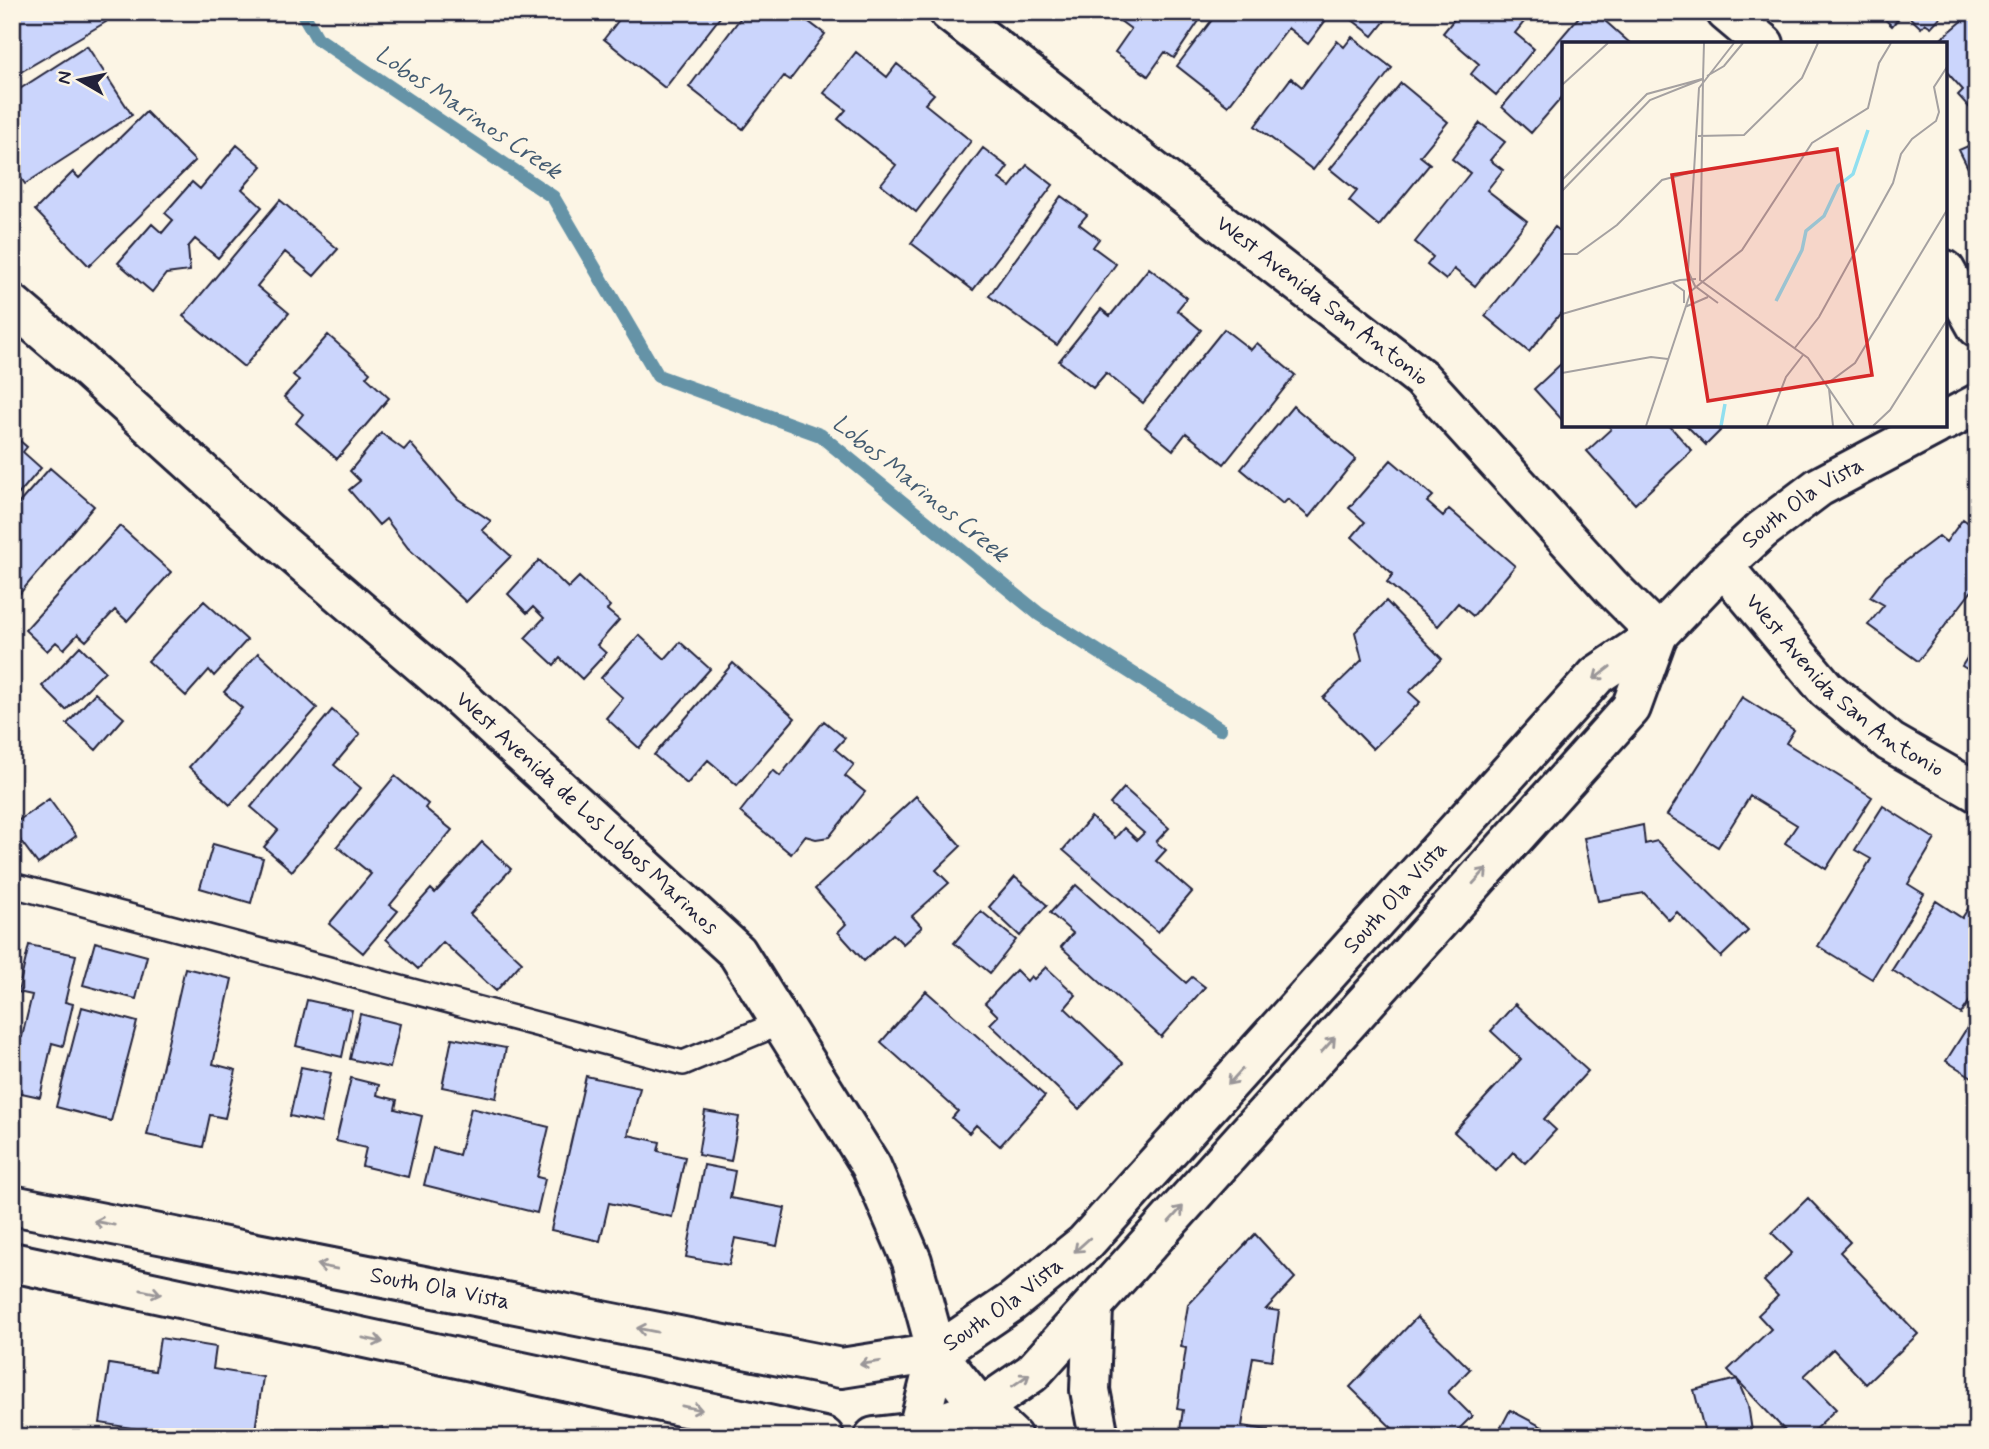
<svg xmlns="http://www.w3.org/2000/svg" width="1989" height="1449" viewBox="0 0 1989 1449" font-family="Mynerve,sans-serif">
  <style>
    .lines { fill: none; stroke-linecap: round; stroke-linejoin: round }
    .stream { stroke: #6593a7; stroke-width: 14 }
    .building { fill: #cbd5fc; stroke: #22223b; stroke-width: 2 }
    .service-casing { stroke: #22223b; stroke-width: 28 }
    .minor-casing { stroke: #22223b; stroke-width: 44 }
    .tertiary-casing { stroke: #22223b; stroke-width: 44 }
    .secondary-casing { stroke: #22223b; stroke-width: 44 }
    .service { stroke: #fcf5e5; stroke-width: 23 }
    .minor { stroke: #fcf5e5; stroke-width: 38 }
    .tertiary { stroke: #fcf5e5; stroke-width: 38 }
    .secondary { stroke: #fcf5e5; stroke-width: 38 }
    .oneway { stroke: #9a9698 }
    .labels { text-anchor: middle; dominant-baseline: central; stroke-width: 7; stroke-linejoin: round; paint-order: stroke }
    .street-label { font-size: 23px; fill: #22223b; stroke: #fcf5e5 }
    .water-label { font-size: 24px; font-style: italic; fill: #435b71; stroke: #fcf5e5 }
    .inset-river { fill: none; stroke: #91dfef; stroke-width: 3.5 }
    .inset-road { fill: none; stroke: #a5a1a1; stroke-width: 2 }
    .view { fill: #d62828; fill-opacity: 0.15; stroke: #d62828; stroke-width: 3.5 }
    .inset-edge { fill: none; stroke: #22223b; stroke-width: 3.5 }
  </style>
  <rect width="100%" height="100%" fill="#fcf5e5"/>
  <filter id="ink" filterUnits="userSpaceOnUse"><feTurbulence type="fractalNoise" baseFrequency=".0143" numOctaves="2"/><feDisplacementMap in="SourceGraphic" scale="14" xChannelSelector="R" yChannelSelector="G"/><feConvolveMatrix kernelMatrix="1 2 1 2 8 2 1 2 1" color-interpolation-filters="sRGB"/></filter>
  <g filter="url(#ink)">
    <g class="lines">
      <path class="stream" d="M302,12L317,38L553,197L658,376L820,435L1039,614L1220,729"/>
    </g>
    <path class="building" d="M12,12H100L106,22L12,77Z
      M625,12H724L665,88L604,39Z
      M745,12H817L809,22L825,34L790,80L784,76L743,129L689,87Z
      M1108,12H1205L1174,58L1165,52L1148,76L1115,52L1131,29Z
      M1218,12H1332L1308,44L1288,28L1228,106L1177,66Z
      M1342,12H1392L1373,36Z
      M1460,12H1532L1515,33L1534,49L1496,95L1471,74L1479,64L1443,33Z
      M1583,12H1595L1631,44H1564V95L1531,133L1502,107Z
      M1877,12H1904L1892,26Z
      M1904,12H1945L1931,27L1925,23L1921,28Z
      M1973,12H1977V116L1958,95L1963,90L1945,70V44H1935Z
      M1352,37L1392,68L1313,170L1255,126L1291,78L1302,87L1337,41L1344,47Z
      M87,46L132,115L25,184L12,165V94Z
      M856,52L887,77L897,64L934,94L925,104L971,141L916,212L881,184L896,165L838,119L846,110L824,93Z
      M1401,83L1448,122L1420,156L1430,164L1379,226L1349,201L1357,191L1330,169Z
      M146,112L195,161L89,266L35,210L73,172L79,178Z
      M1480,123L1505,142L1490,160L1503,170L1487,190L1527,221L1475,286L1454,269L1446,280L1427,265L1433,257L1415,242L1470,173L1452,159Z
      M1977,142V186L1959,150Z
      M237,145L262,166L242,189L262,207L218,258L195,239L188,247L190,271L166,274L152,292L118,263L152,224L162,233L173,220L165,213L192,182L200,189Z
      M983,148L1008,167L999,179L1010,187L1027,165L1053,185L973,290L911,243Z
      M1061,196L1087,215L1079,224L1099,239L1093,247L1116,264L1057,345L989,296Z
      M280,200L338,249L314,276L285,252L257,286L289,313L244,367L183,316Z
      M1555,227L1564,234V309L1529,352L1485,316Z
      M1149,268L1187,298L1177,310L1201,330L1143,403L1106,373L1093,388L1059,361L1101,309L1110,316Z
      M1224,329L1251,350L1257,343L1295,375L1224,464L1186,433L1173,450L1145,427Z
      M328,335L370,372L366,377L389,398L337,459L296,423L303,414L284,397L299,380L293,375Z
      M1564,361V422L1534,389Z
      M1293,406L1356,459L1309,517L1288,499L1283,504L1241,469Z
      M1608,425H1669L1692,451L1635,504L1587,451L1611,429Z
      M1686,425H1726L1706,445Z
      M381,433L404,450L410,443L458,499L491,521L482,530L511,556L466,602L408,548L386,519L379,525L349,490L360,481L350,471Z
      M12,434L27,447L23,452L41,468L12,502Z
      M1391,460L1433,496L1427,502L1443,516L1449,509L1515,566L1473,616L1458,603L1438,626L1387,582L1393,574L1352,537L1365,522L1349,508Z
      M50,468L94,506L16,598L12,595V511Z
      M1963,519L1977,529V584L1918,661L1868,625L1884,605L1870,597L1886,576L1939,536L1946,542Z
      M120,526L171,572L127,621L115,610L86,641L78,634L64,649L56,642L47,651L25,630Z
      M539,560L568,588L579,577L610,606L607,610L619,620L597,645L606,653L582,679L560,658L554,665L525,638L544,618L533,607L527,613L508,594Z
      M204,601L247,640L214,676L209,670L186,696L148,661Z
      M1386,601L1442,659L1409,692L1420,702L1373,749L1323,698L1362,660L1355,632Z
      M639,635L665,659L680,642L710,669L639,748L606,718L623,698L601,678Z
      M1977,642V675L1962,666Z
      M80,646L105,671L66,710L42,686Z
      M258,653L317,708L230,805L189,767L242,708L224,692Z
      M733,663L795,718L737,785L708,760L687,784L654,755Z
      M95,693L124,718L96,750L67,724Z
      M1742,697L1794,730L1786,743L1872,797L1826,869L1785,843L1797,825L1750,796L1718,847L1667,815Z
      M332,710L360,734L334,765L361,788L292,871L264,847L278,830L251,807Z
      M824,721L845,738L835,749L854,765L845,776L865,792L829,837L816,839L805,836L791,854L740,812L773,770L780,776Z
      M395,776L428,804L425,808L452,830L390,905L398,911L363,953L329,924L371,874L337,846Z
      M1124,788L1169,828L1156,842L1166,850L1156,861L1192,892L1158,932L1063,850L1091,817L1115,838L1124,828L1137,840L1144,833L1110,804Z
      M916,796L961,846L936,870L949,883L912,916L922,927L903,944L893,934L864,961L838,932L846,924L815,889Z
      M49,799L76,836L38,864L12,829V825Z
      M1883,806L1935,839L1908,884L1924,894L1872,979L1818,946L1871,859L1855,850Z
      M1643,825L1645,844L1657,841L1748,931L1721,957L1677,912L1669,920L1644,893L1598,901L1584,838Z
      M482,842L511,869L470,914L522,962L496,991L443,942L418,969L386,939L431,889L435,893Z
      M213,844L263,858L251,903L200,888Z
      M1015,877L1047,905L1020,936L989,907Z
      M1076,885L1186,983L1192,977L1205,987L1161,1037L1061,947L1073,933L1050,913Z
      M1977,895V990L1961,1014L1892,970L1936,901L1962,918Z
      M981,911L1016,940L990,973L954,943Z
      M95,942L147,956L136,999L83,985Z
      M29,945L76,955L65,1002L73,1004L63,1046L52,1043L40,1097L12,1091V1035L22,1037L32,995L18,992Z
      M1046,967L1076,995L1065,1008L1123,1063L1079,1109L990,1024L998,1016L985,1003L1016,970L1027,981L1031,976L1034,979Z
      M185,968L232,979L213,1064L236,1070L225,1118L210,1115L203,1147L147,1135Z
      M926,991L1045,1096L1000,1146L976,1125L969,1133L952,1118L958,1111L881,1042Z
      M307,1000L352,1010L342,1057L296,1046Z
      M1515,1004L1588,1071L1544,1119L1556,1130L1525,1163L1513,1152L1496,1171L1454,1132L1521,1059L1491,1031Z
      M82,1007L137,1022L111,1121L56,1107Z
      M1977,1012V1080L1946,1061Z
      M360,1014L400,1024L390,1068L350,1059Z
      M452,1038L506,1048L496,1098L442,1087Z
      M301,1067L331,1073L321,1123L290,1116Z
      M586,1076L640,1088L628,1135L660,1142L658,1151L685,1157L672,1217L609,1203L600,1241L551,1230Z
      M351,1078L379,1085L377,1095L397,1100L395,1109L422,1116L408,1177L362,1166L366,1148L336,1141Z
      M471,1108L549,1127L537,1177L545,1179L537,1213L424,1185L433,1148L459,1155Z
      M705,1111L739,1117L731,1161L698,1155Z
      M704,1165L735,1171L730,1198L785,1208L777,1246L735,1238L729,1265L686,1257Z
      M1808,1198L1850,1242L1840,1252L1918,1334L1866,1384L1833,1349L1804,1376L1836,1409L1807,1437H1791L1728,1370L1771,1329L1758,1315L1778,1296L1764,1281L1792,1253L1772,1233Z
      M1255,1234L1295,1278L1266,1309L1279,1311L1272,1360L1253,1357L1242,1426L1268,1430L1267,1437H1179L1183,1410L1177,1409L1186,1348L1181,1347L1188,1305Z
      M1417,1317L1470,1369L1448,1392L1472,1416L1451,1437H1401L1350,1387Z
      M160,1338L216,1347L213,1369L263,1377L254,1437H187L100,1423L109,1364L155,1371Z
      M1737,1379L1748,1405L1752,1431L1730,1437H1706L1694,1390Z
      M1510,1410L1561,1437H1496Z
      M383,1427L384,1437H341L340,1431Z"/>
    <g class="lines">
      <g class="service-casing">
        <path id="service" d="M12,885L683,1063L782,1022"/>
      </g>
      <g class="minor-casing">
        <g id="minor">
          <path id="s1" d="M949,12L1421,378L1611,587L1658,634"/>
          <path d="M1726,12L1764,44"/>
          <path d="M1945,270L1977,327"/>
          <path id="s2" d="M1723,566L1826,689L1890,742L1977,792"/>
          <path d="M916,1437L937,1353"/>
        </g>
      </g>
      <g class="tertiary-casing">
        <g id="tertiary">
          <path id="s3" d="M12,304L81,363L269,533L451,689L737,952L871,1166L912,1261L937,1353L981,1408L1012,1437"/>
          <path d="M1093,1307L1090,1390L1099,1437"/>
        </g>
      </g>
      <g class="secondary-casing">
        <g id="secondary">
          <path d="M1945,421L1977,404"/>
          <path id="s4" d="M12,1205L841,1368L937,1353L1012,1302L1085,1243L1597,675L1658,634L1723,566L1762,530L1819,487L1936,425"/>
          <path d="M12,1262L824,1437"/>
          <path d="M874,1437L917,1432L981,1408L1032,1373L1631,708L1658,634"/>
        </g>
      </g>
      <use href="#service" class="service"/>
      <use href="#minor" class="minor"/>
      <use href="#tertiary" class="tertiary"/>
      <use href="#secondary" class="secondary"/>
    </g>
    <defs><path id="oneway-shaft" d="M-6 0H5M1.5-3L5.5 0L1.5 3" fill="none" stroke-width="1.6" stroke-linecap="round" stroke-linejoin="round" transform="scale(1.75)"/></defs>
    <g class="oneway">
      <use href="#oneway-shaft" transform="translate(1602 673) rotate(142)"/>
      <use href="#oneway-shaft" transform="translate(1480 876) rotate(-48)"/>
      <use href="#oneway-shaft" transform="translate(1328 1045) rotate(-48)"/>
      <use href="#oneway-shaft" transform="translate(1235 1077) rotate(132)"/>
      <use href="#oneway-shaft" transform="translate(1176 1214) rotate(-48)"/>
      <use href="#oneway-shaft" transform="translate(104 1223) rotate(-169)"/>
      <use href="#oneway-shaft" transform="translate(1082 1245) rotate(138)"/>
      <use href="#oneway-shaft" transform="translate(327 1267) rotate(-169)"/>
      <use href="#oneway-shaft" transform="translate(151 1292) rotate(12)"/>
      <use href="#oneway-shaft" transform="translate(647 1330) rotate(-169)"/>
      <use href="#oneway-shaft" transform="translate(373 1340) rotate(12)"/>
      <use href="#oneway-shaft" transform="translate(870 1363) rotate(171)"/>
      <use href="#oneway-shaft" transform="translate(1021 1380) rotate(-35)"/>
      <use href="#oneway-shaft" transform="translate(692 1408) rotate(12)"/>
    </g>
  </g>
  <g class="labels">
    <g class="street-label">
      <text stroke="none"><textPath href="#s1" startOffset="472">West Avenida San Antonio</textPath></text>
      <text stroke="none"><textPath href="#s4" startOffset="2161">South Ola Vista</textPath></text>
      <text stroke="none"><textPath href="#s2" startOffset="172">West Avenida San Antonio</textPath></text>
      <text stroke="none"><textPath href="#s3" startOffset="768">West Avenida de Los Lobos Marinos</textPath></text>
      <text stroke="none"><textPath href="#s4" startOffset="1591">South Ola Vista</textPath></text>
      <text stroke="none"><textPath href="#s4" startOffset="436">South Ola Vista</textPath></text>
      <text stroke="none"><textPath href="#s4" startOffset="1024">South Ola Vista</textPath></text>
    </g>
    <g class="water-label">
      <text transform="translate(468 113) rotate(34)">Lobos Marinos Creek</text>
      <text transform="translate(920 489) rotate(39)">Lobos Marinos Creek</text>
    </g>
  </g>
  <g transform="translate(1562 42)">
    <rect width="385" height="385" fill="#fcf5e5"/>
    <path class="inset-river" d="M214,259L240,208L244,189L262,174L276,144L291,132L306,88M159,384L163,362"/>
    <path class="inset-road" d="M145,34L162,24L181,1M141,37L142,1M141,37L138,238L246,316L292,384M0,43L46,1M136,94L182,93L240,36L256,1M0,138L85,52L140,37M0,149L88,58L141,37M0,212H15L55,183L100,138L134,129M111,241L122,249V261M156,261L133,244L126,229L137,46L172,1M123,265L146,255M0,272L118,238L134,237M232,307L257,275L331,141L339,112L350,97L374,79L377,70L372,45L385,25M0,331L89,315L106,317M266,341L293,321L385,168M267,347L271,384M84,384L129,249L180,208L250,101L306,66L317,21L329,1M205,384L224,335L241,313M311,384L328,368L385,278"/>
    <path class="view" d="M275,107L310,333L146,359L110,133Z"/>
    <rect width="385" height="385" class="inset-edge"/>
  </g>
  <rect width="1989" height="1449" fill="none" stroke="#fcf5e5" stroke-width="42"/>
  <rect x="21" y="21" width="1947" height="1407" fill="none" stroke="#22223b" stroke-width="2.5" filter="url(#ink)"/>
  <g transform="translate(80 80) rotate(279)" stroke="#fcf5e5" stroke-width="5" paint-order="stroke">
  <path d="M0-5L12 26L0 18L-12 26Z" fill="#22223b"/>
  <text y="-10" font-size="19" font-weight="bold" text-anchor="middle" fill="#22223b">N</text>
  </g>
</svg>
